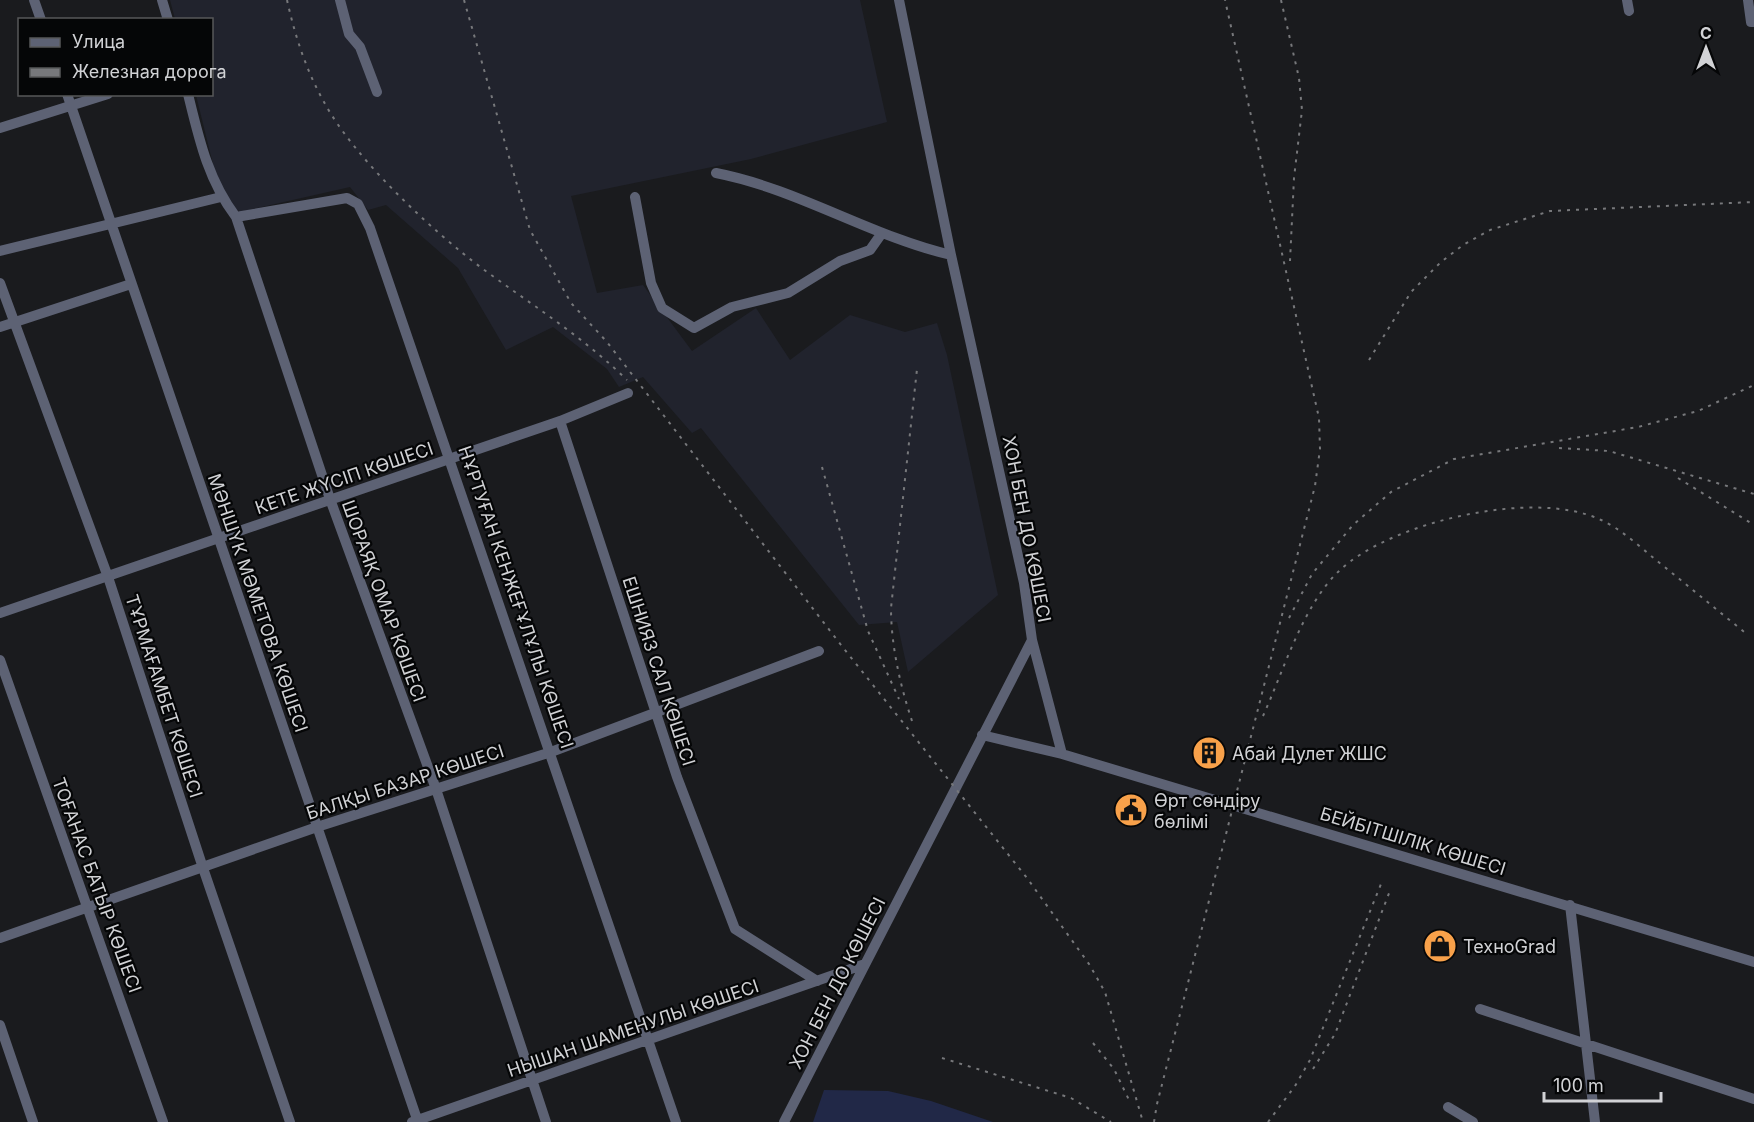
<svg xmlns="http://www.w3.org/2000/svg" width="1754" height="1122" viewBox="0 0 1754 1122" font-family="Inter,sans-serif">
  <style>
    .built { fill: #21232d }
    .green { fill: #212847 }
    .lines { fill: none; stroke-linecap: round; stroke-linejoin: round }
    .minor { stroke: #5d6274; stroke-width: 10 }
    .rail { stroke: #77787b; stroke-width: 2; stroke-dasharray: 3 6; stroke-linecap: butt }
    .labels { text-anchor: middle; dominant-baseline: central; stroke-width: 4.5; stroke-linejoin: round; paint-order: stroke }
    .street-label { font-size: 18px; fill: #d1d2d5; stroke: #050607 }
    .poi-label { font-size: 18px; fill: #d1d2d5; stroke: #050607; text-anchor: start }
  </style>
  <rect width="100%" height="100%" fill="#1a1b1e"/>
  <path class="built" d="M170,0H860L887,122L751,159L571,196L597,293L643,285L692,351L756,308L790,360L850,315L905,332L937,323L947,355L998,595L908,672L897,622L859,625L701,428L692,433L643,377L619,387L607,369L553,327L506,350L458,268L386,205L368,210L350,187L240,212L221,197L196,95L212,94V20L175,19Z"/>
  <path class="green" d="M824,1090L888,1091L931,1101L993,1122H813Z"/>
  <g class="lines">
    <path class="minor" d="M34,0L41,20
      M162,0L168,20
      M340,0L349,34L360,47L377,92
      M1627,0L1629,11
      M1748,0L1751,22H1754
      M67,94L418,1122
      M188,94C199,139 208,180 236,217L330,499L436,789L546,1122
      M0,128L108,94
      M716,173C798,189 870,236 951,255
      M635,197L651,283L662,308L694,328L732,307L788,293L840,261L870,250L882,233
      M236,217L347,198L358,204L370,228L676,1122
      M0,251L221,197
      M0,283L108,577L203,868L290,1122
      M0,327L131,284
      M560,421L677,777L735,929L817,981
      M0,613L560,421L628,393
      M1032,640L1062,754
      M0,660L163,1122
      M982,735L1062,754L1754,962
      M1570,905L1595,1122
      M0,938L317,827L551,752L819,651
      M1480,1009L1754,1099
      M0,1025L33,1122
      M1448,1107L1473,1122
      M412,1122L865,964
      M784,1122L1032,640L1024,583L951,255L899,0"/>
    <path class="rail" d="M287,0C295,36 306,70 324,102C354,158 432,231 483,269C532,305 583,337 627,380
      M464,0L530,230L571,303L607,342L841,645L1027,878L1089,964L1105,992L1143,1122
      M1281,0L1299,78L1302,110L1294,178L1290,261
      M1369,360L1411,292L1441,262L1463,245L1490,230L1550,211L1754,202
      M1559,448L1609,451L1754,494
      M822,467L868,631L899,699
      M1678,478L1754,525
      M1289,618L1312,574L1353,525L1391,492L1454,459L1638,427L1698,411L1754,385
      M1263,716C1283,672 1303,605 1339,571C1390,522 1535,488 1601,520C1621,529 1639,546 1656,560C1687,585 1717,610 1748,635
      M912,721C900,685 891,645 891,608L917,369
      M1093,1043L1114,1069L1130,1102
      M942,1058L1071,1098L1111,1122
      M1313,1069L1335,1034L1391,888
      M1154,1122L1157,1104L1315,486L1320,449L1319,418L1225,0
      M1268,1122L1295,1086L1310,1060L1381,884"/>
  </g>
  <defs>
    <g id="building-disc" transform="scale(1.725)"><circle r="9.5" fill="#f8a14a" stroke="#050607"/><path d="M-4-6H4V6H1V3H-1V6H-4ZM-2.5-4.3h1.7v1.8h-1.7ZM.8-4.3h1.7v1.8H.8ZM-2.5-1h1.7V.8h-1.7ZM.8-1h1.7V.8H.8Z" fill="#111"/></g>
    <g id="civic-disc" transform="scale(1.725)"><circle r="9.5" fill="#f8a14a" stroke="#050607"/><path d="M-.6-6.5H3V-4.5H.6V-3L4-1V1h2V6H-6V1h2V-1L-.6-3ZM-1.2 2.5V6h2.4V2.5Z" fill="#111"/></g>
    <g id="shop-disc" transform="scale(1.725)"><circle r="9.5" fill="#f8a14a" stroke="#050607"/><path d="M-5-2.5h2.3a2.7 3.5 0 0 1 5.4 0H5L5.5 6h-11ZM-1.5-2.5h3a1.5 2.3 0 0 0-3 0Z" fill="#111"/></g>
  </defs>
  <g fill-rule="evenodd">
    <use href="#building-disc" x="1209" y="753"/>
    <use href="#civic-disc" x="1131" y="810"/>
    <use href="#shop-disc" x="1440" y="946"/>
  </g>
  <g class="labels">
    <g class="street-label">
      <text transform="translate(344 478) rotate(-19)">КЕТЕ ЖҮСІП КӨШЕСІ</text>
      <text transform="translate(1027 529) rotate(79)">ХОН БЕН ДО КӨШЕСІ</text>
      <text transform="translate(516 597) rotate(71)">НҰРТУҒАН КЕНЖЕҒҰЛҰЛЫ КӨШЕСІ</text>
      <text transform="translate(384 601) rotate(70)">ШОРАЯҚ ОМАР КӨШЕСІ</text>
      <text transform="translate(258 603) rotate(71)">МӘНШҮК МӘМЕТОВА КӨШЕСІ</text>
      <text transform="translate(659 671) rotate(72)">ЕШНИЯЗ САЛ КӨШЕСІ</text>
      <text transform="translate(164 696) rotate(72)">ТҰРМАҒАМБЕТ КӨШЕСІ</text>
      <text transform="translate(405 782) rotate(-18)">БАЛҚЫ БАЗАР КӨШЕСІ</text>
      <text transform="translate(1413 841) rotate(17)">БЕЙБІТШІЛІК КӨШЕСІ</text>
      <text transform="translate(97 885) rotate(70)">ТОҒАНАС БАТЫР КӨШЕСІ</text>
      <text transform="translate(837 983) rotate(-63)">ХОН БЕН ДО КӨШЕСІ</text>
      <text transform="translate(633 1028) rotate(-19)">НЫШАН ШАМЕНУЛЫ КӨШЕСІ</text>
    </g>
    <g class="poi-label">
      <text x="1232" y="753">Абай Дулет ЖШС</text>
      <text x="1154" y="800">Өрт сөндіру<tspan x="1154" dy="21">бөлімі</tspan></text>
      <text x="1463" y="946">ТехноGrad</text>
    </g>
  </g>
  <rect x="18" y="18" width="195" height="78" fill="#050607" stroke="#575859" stroke-width="1.5"/>
  <rect x="30" y="38" width="30" height="9" fill="#5d6274" stroke="#575859" stroke-width="1.5"/>
  <text x="72" y="48" font-size="18" fill="#d1d2d5">Улица</text>
  <rect x="30" y="68" width="30" height="9" fill="#77787b" stroke="#575859" stroke-width="1.5"/>
  <text x="72" y="78" font-size="18" fill="#d1d2d5">Железная дорога</text>
  <g transform="translate(1706 48)" stroke="#050607" stroke-width="4.5" paint-order="stroke">
  <path d="M0-4.5L10 22L0 15L-10 22Z" fill="#d1d2d5"/>
  <text y="-9" font-size="16" font-weight="bold" text-anchor="middle" fill="#d1d2d5">С</text>
  </g>
  <path d="M1544 1092v9h117v-9" fill="none" stroke="#d1d2d5" stroke-width="3"/>
  <text x="1553" y="1092" font-size="18" fill="#d1d2d5" stroke="#050607" stroke-width="4.5" paint-order="stroke">100 m</text>
</svg>
